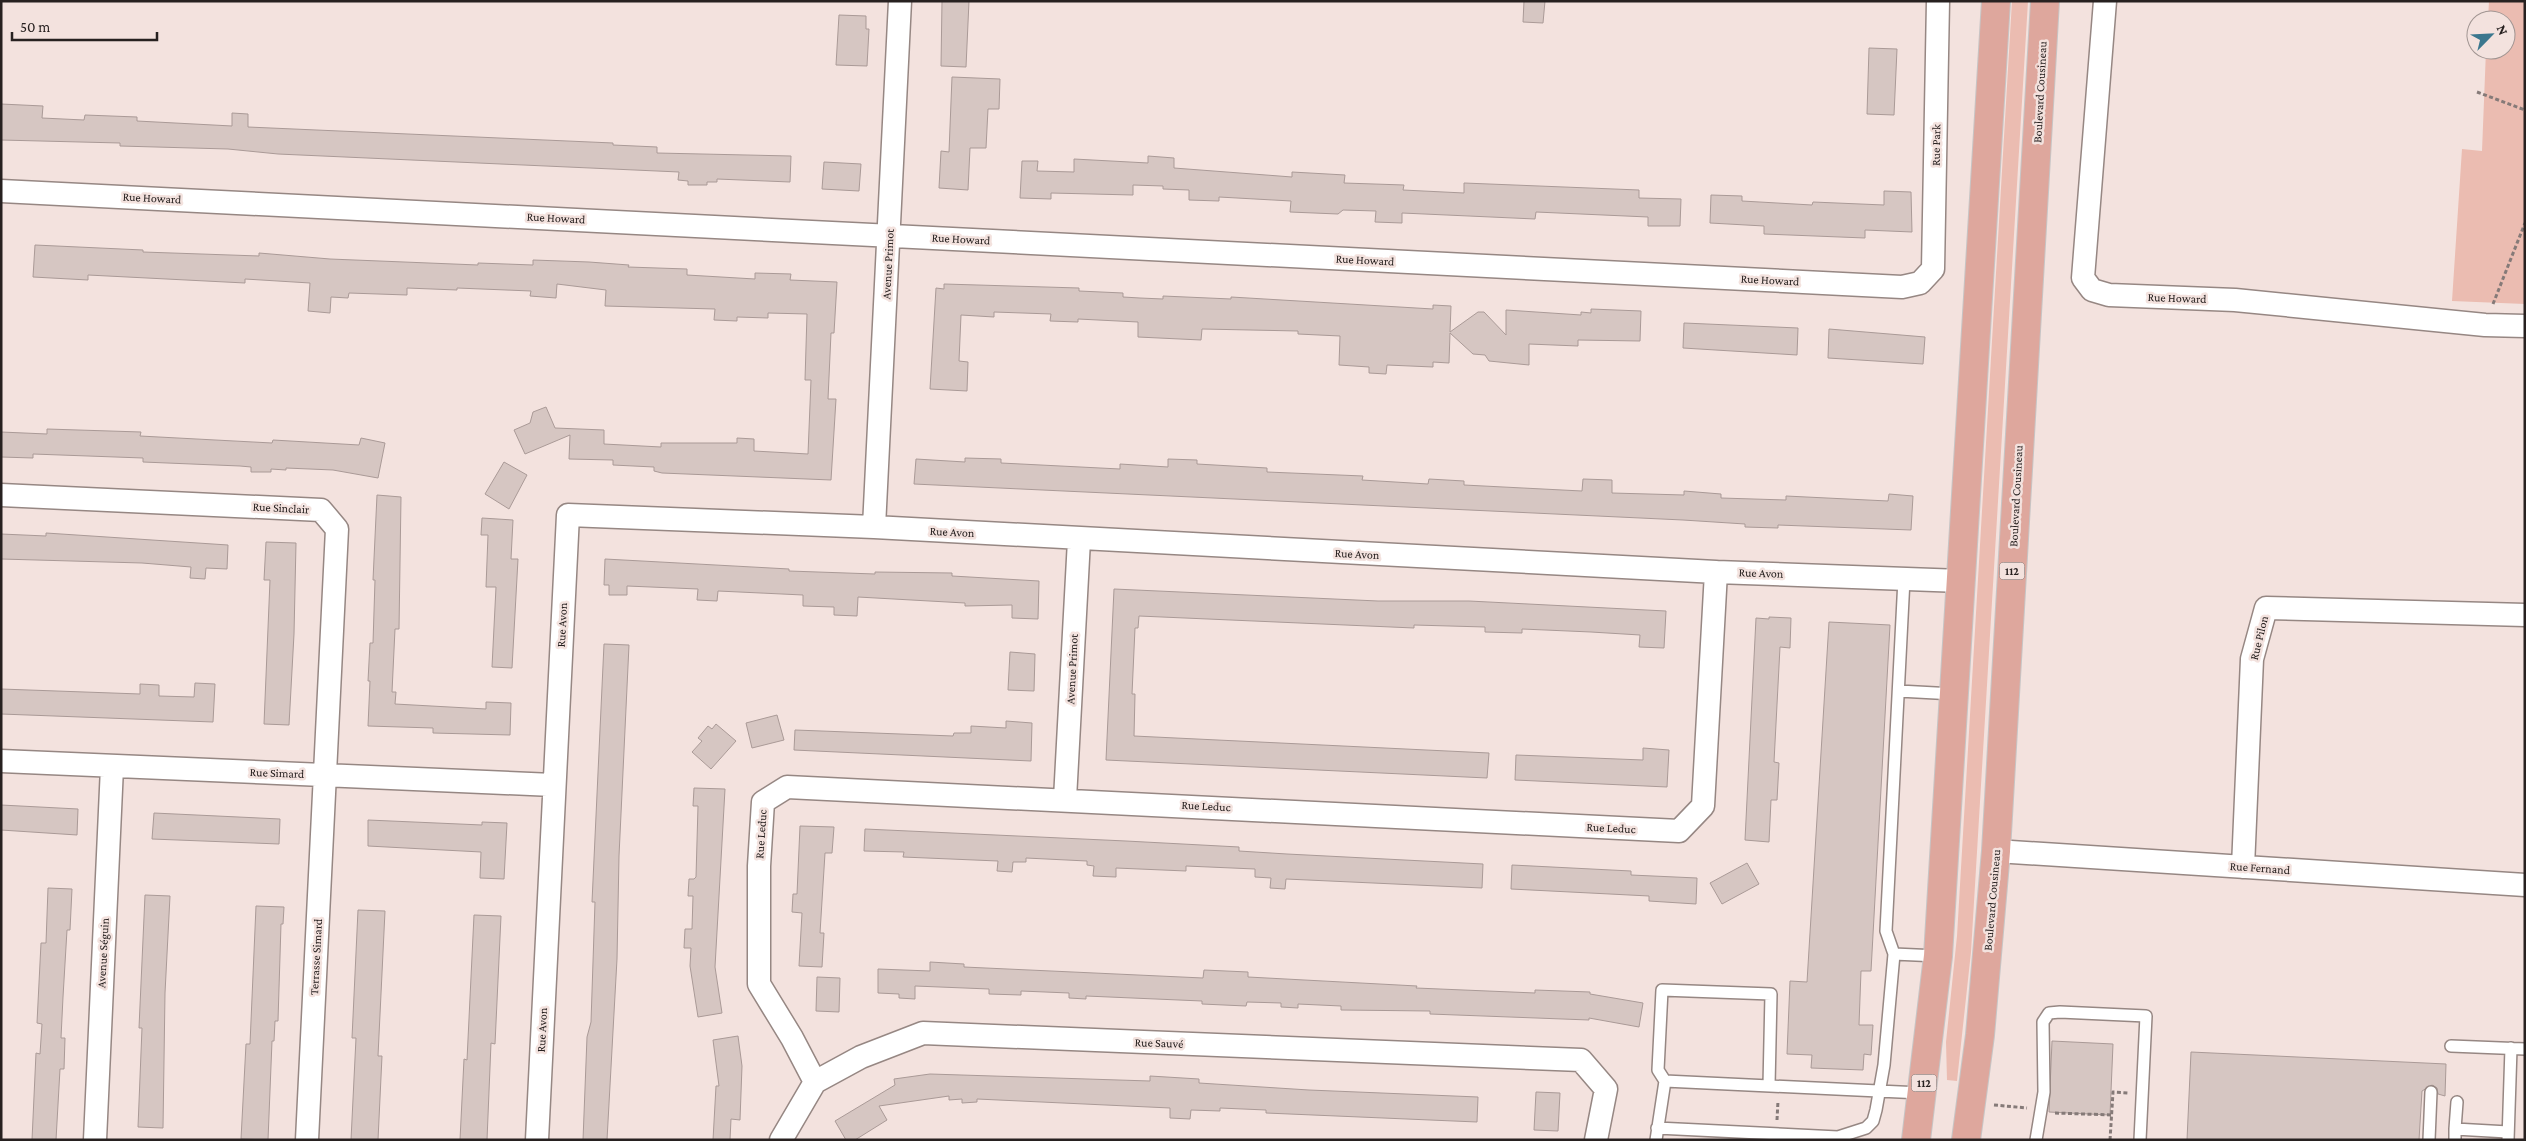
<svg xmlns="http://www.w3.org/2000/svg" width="2526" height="1141" viewBox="0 0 2526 1141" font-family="'Crimson Pro',serif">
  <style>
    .green { fill: #ebbcb1 }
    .building { fill: #d6c6c2; stroke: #aa9a97 }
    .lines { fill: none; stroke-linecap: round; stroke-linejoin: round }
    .service-casing { stroke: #968783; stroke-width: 14 }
    .minor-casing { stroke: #968783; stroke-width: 25 }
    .primary-casing { stroke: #c7c5c5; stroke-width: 30 }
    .path { stroke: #857a78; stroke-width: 3; stroke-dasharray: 4 2.5; stroke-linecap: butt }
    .service { stroke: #fff; stroke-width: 11 }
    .minor { stroke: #fff; stroke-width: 22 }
    .primary { stroke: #dea79d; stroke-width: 28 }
    .labels { text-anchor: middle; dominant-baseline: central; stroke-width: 5; stroke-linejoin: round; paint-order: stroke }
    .shield { fill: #f3e2de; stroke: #645b59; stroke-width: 1 }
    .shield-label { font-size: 11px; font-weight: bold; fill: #272120 }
    .street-label { font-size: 12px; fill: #272120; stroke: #f3e2de }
  </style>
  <rect width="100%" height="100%" fill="#f3e2de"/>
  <path class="green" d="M2012,1H2028L1971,952L1957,1081L1947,1080L1946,1042L1957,936Z
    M2489,1H2525V304L2452,301L2462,149L2482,151L2486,50H2506V20H2488Z"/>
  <path class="building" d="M942,1H969L966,67L941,66Z
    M1524,1H1545L1543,23L1523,22Z
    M839,15L866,16V29H869L867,66L836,65Z
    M1869,48L1897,49L1894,115L1867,114Z
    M952,77L1000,79L999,109H988L986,148H970L968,190L939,188L941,151L949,152Z
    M1,104L43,106L42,118L84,120L85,115L137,117V121L232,126V113L248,114V127L613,143V145L657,147V153L791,156L790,182L717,179V182H707V185H688V181L678,180L679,172L278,154L228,149L120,146V143L1,140Z
    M1148,156L1174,158V168L1292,177V172L1345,175L1344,183L1404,185L1403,190L1464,193V183L1639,190V198L1681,199L1680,226H1648V217L1536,212L1535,219L1402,213V223L1375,222L1376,211L1343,210L1338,214L1290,212L1291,201L1219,197V201L1189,200V190L1163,189V186L1133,185V195L1051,193V199L1020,198L1022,161H1038L1037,171L1074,172V159L1148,163Z
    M824,162L861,164L859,191L822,189Z
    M1884,191L1911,192L1912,232L1865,230V238L1764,234V226L1710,223L1711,195L1742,196V201L1812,205L1813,202L1884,205Z
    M35,245L143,250V252L259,256V253L330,259L478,265V263L533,265V260L589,262L629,265L628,267L687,269V275L755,279V273L791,274L790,280L837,282L834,333H831L828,399H836L831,480L662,473L654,471V467L613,465V460L569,459L570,435L525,454L514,430L530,423L533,412L546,407L555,428L604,430V444L661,447V443H737V438L754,439V451L808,454L811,380H805L807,314L768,313V318L737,317V321L714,320L715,309L605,306L606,290L557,284L556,298L530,296L531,291L457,288V290L407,288V295L349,293L348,298L331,297L330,313L308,311L310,283L245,279V283L88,275V280L33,277Z
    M944,284L1079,288V291L1123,293V297L1140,298L1163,299V296L1231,299V297L1433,309V305L1451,306L1450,332L1478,312H1484L1506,335V310L1581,315V312L1591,313V309L1641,311L1640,341L1578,340V346L1529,344V365L1489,361L1485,355L1473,354L1450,333L1449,363L1433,362V367L1387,365L1386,374L1369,373V367L1339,365L1340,336L1298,334V331L1202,329L1201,340L1138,337V322L1078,319V322L1050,321L1051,314L994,312V317L961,315L959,361L968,362L967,391L930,389L936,288L944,289Z
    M1684,323L1798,328L1797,355L1683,348Z
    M1829,329L1925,337L1923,364L1828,358Z
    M47,429L141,432L140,436L272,443L273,440L359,445L361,438L385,443L378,478L333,470L286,468V470L271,469V472H251V467L240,466L143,462V458L33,454V458L1,457V432L47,434Z
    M965,458L1001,459V463L1120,469V464L1168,467V459L1197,460V464L1267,468V472L1363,476L1362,480L1428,484L1429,479L1464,481V485L1582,491L1583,479L1612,480V493L1684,495V491L1721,494V498L1786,500V496L1888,501L1889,494L1913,496L1911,530L1778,525V528L1745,527V524L1683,520L914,484L916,459L965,462Z
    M504,462L527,475L509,509L485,494Z
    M377,495L401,497L399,629H395L392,692H396L395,704L486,709V702L511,703L510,735L433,733V728L368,726L370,681H368L370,643H373L375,580H373Z
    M482,518L513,520L511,559H518L512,668L492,667L496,587H486L488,535H481Z
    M46,533L228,545L227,569L206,568L205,579L190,578L191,567L142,563L1,559V534L46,536Z
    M266,542L296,543L294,634L289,725L264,724L270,580H264Z
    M605,559L789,569V571L875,574V572L952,573V576L1039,581L1038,619L1012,618V605L965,606V603L858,597L857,616L834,615V607L803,606V595L718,591L717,601L697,600L698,589L627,586V595H609V585H604Z
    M1114,589L1378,601H1469L1666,611L1664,648L1639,647L1640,635L1591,632L1522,629V633L1485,632V627L1414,625V628L1139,616L1138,628H1135L1132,694H1135L1134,736L1489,753L1487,778L1106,760Z
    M1769,617L1791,618L1790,648L1780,647L1774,762L1779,763L1777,800H1771L1769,842L1745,840L1756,618L1769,619Z
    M1829,622L1890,625L1871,971H1861L1859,1025H1873L1871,1055L1864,1054L1863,1070L1811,1068L1812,1055L1787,1054L1790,981L1807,982Z
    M604,644L629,645L619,856L617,959L607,1140H583L587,1037L591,1022L595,902H592Z
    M1010,652L1035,654L1034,691L1008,690Z
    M195,683L215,684L213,722L1,714V689L140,694V684L159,685V696L194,697Z
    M777,715L784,740L752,748L746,723Z
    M1006,721L1032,723L1031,761L794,750L795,730L953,736L954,733H971V726L1006,728Z
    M716,724L736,741L711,769L692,752L702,741L698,738L708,726L712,729Z
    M1643,748L1669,750L1667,787L1515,780L1516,755L1643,760Z
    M694,788L725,789L715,967L722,1013L698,1017L690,966L691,948H684L685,929H692L693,896H688L689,879H694L696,877L698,806H693Z
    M1,805L78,809L77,835L1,830Z
    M154,813L280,819L279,844L152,839Z
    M368,820L482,825V822L507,823L504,879L480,878L481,852L368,846Z
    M800,826L834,827L832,853H825L820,933H824L822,967L799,966L802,913L792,912L793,894H797Z
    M865,829L1126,841L1239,847V851L1287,854L1483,864L1482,888L1286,879L1285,889L1270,888L1271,878L1255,877V869L1186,866V871L1116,868V877L1093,876L1094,866L1087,865V861L1026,858V862H1013L1012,872L997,871L998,861L903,857L904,852L864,851Z
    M1747,863L1759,884L1722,904L1710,883Z
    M1512,865L1631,871V875L1697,878L1696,904L1649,901V896L1511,889Z
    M48,888L72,889L70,930H67L63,997L61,1038H65L64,1069H60L56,1140H32L36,1053L40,1054L42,1024L37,1023L41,943H46Z
    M145,895L170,896L165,993L163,1128L138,1127L142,1028H139Z
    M256,906L284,907L283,924H281L278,1021H275L274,1041H272L268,1140L241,1139L246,1044H250Z
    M358,910L385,911L378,1056H382L378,1140H351L356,1038H352Z
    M474,915L501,916L495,1044L491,1043L487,1140H460L464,1059L467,1060Z
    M930,962L964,964V967L1203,978L1204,970L1248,972V977L1417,986L1416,988L1535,993V990L1590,992V994L1643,1003L1639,1027L1589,1018V1020L1430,1014V1011L1341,1010V1006L1298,1004V1008L1281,1007V1003L1247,1002L1246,1006L1202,1004V1001L1086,996V999L1069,998V993L1021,991V995L989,994V989L915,986V999L899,998V994L878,993V969L930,971Z
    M817,977L840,978L839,1012L816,1011Z
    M738,1036L742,1066L740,1120L731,1119L730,1140H713L716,1086H719L713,1040Z
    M2052,1041L2113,1044L2110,1115L2049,1112Z
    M2191,1052L2446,1064L2445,1096L2438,1094L2437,1088L2432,1085L2422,1091L2419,1140H2187Z
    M930,1074L1150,1081V1076L1199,1079V1083L1309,1090L1478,1097L1477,1122L1266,1113V1110L1220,1108V1111L1191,1110L1190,1119L1170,1118V1108L977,1099V1102L962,1103V1099L949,1100V1096L879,1106L887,1120L855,1140H846L835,1121L895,1085L894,1079Z
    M1536,1092L1560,1093L1558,1131L1534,1130Z"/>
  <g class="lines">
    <g class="service-casing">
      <path id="service" d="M1899,691L1954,694
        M1894,954L1938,956
        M2451,1046L2525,1049
        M1665,1081L1658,1070L1662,990L1771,994L1769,1086
        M1657,1128L1838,1137L1866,1128L1873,1121L1876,1110L1884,1065L1894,954L1886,931L1904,579
        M2455,1129L2457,1102
        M1656,1140L1665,1081L1921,1093
        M2036,1140L2044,1092L2043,1022L2049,1013L2060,1012L2146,1016L2140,1140
        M2429,1140L2431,1092
        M2455,1140V1129L2508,1132
        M2508,1140L2511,1048"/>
    </g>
    <g class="minor-casing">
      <path id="minor" d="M2105,1L2083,278L2092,290L2109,295L2235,300L2485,325L2525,326
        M1,191L1902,287L1920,283L1933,269L1938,1
        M1,495L321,510L337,529L307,1140
        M874,527L900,1
        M1,761L553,785
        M1065,799L1079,540
        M1996,851L2525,885
        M2243,867L2252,659L2266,608L2525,615
        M815,1082L792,1038L759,984V866L763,802L787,787L1679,831L1703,806L1716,572
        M95,1140L112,767
        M537,1140L568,515L874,527L1716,572L1961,581
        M781,1140L815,1082L861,1057L923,1033L1581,1060L1606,1089L1596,1140"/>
    </g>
    <g class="primary-casing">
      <path id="primary" d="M1916,1140L1938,956L1996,1
        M1966,1140L1980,1035L1996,851L2045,1"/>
    </g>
    <path class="path" d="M2477,92L2525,110
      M2493,304L2525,223
      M1994,1105L2027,1108
      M2055,1113L2112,1115
      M1777,1120L1778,1101
      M2110,1140L2113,1092L2129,1093"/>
    <use href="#service" class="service"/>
    <use href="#minor" class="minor"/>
    <use href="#primary" class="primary"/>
  </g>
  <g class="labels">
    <g class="shield">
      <rect x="1999.5" y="562.5" width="25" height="17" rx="4"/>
      <rect x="1911.5" y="1074.5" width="25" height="17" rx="4"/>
    </g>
    <g class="shield-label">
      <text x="2012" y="571">112</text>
      <text x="1924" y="1083">112</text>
    </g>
    <g class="street-label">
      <text transform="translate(2040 92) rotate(-87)">Boulevard Cousineau</text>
      <text transform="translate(1936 145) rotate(-89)">Rue Park</text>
      <text transform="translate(152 198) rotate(3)">Rue Howard</text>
      <text transform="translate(556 218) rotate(3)">Rue Howard</text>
      <text transform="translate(961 239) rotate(3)">Rue Howard</text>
      <text transform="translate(1365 260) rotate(3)">Rue Howard</text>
      <text transform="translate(888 264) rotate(-87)">Avenue Primot</text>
      <text transform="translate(1770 280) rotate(3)">Rue Howard</text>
      <text transform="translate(2177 298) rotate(2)">Rue Howard</text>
      <text transform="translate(2016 496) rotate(-87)">Boulevard Cousineau</text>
      <text transform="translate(281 508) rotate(3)">Rue Sinclair</text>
      <text transform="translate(952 532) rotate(3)">Rue Avon</text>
      <text transform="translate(1357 554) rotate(3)">Rue Avon</text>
      <text transform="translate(1761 573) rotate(2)">Rue Avon</text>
      <text transform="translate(562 625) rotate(-87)">Rue Avon</text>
      <text transform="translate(2259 638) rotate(-76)">Rue Pilon</text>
      <text transform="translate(1072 669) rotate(-87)">Avenue Primot</text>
      <text transform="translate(277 773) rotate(2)">Rue Simard</text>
      <text transform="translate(1206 806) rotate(3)">Rue Leduc</text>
      <text transform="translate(1611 828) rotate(3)">Rue Leduc</text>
      <text transform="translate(761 834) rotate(-86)">Rue Leduc</text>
      <text transform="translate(2260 868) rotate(4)">Rue Fernand</text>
      <text transform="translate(1992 900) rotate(-85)">Boulevard Cousineau</text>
      <text transform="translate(103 953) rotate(-87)">Avenue Séguin</text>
      <text transform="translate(316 957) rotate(-87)">Terrasse Simard</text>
      <text transform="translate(542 1030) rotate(-87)">Rue Avon</text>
      <text transform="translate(1159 1043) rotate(2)">Rue Sauvé</text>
    </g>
  </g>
  <rect width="2526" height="1141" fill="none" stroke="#272120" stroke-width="5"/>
  <g transform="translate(2491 35) rotate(66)"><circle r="24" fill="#f3e2de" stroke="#a19592"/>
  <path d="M0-4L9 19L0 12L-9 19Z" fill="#3b778e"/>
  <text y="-8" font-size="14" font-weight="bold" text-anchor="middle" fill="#272120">N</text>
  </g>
  <path d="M12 32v8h145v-8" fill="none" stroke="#272120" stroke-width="2.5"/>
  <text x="20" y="32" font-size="15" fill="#272120" stroke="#f3e2de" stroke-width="4" paint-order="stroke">50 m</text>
</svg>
